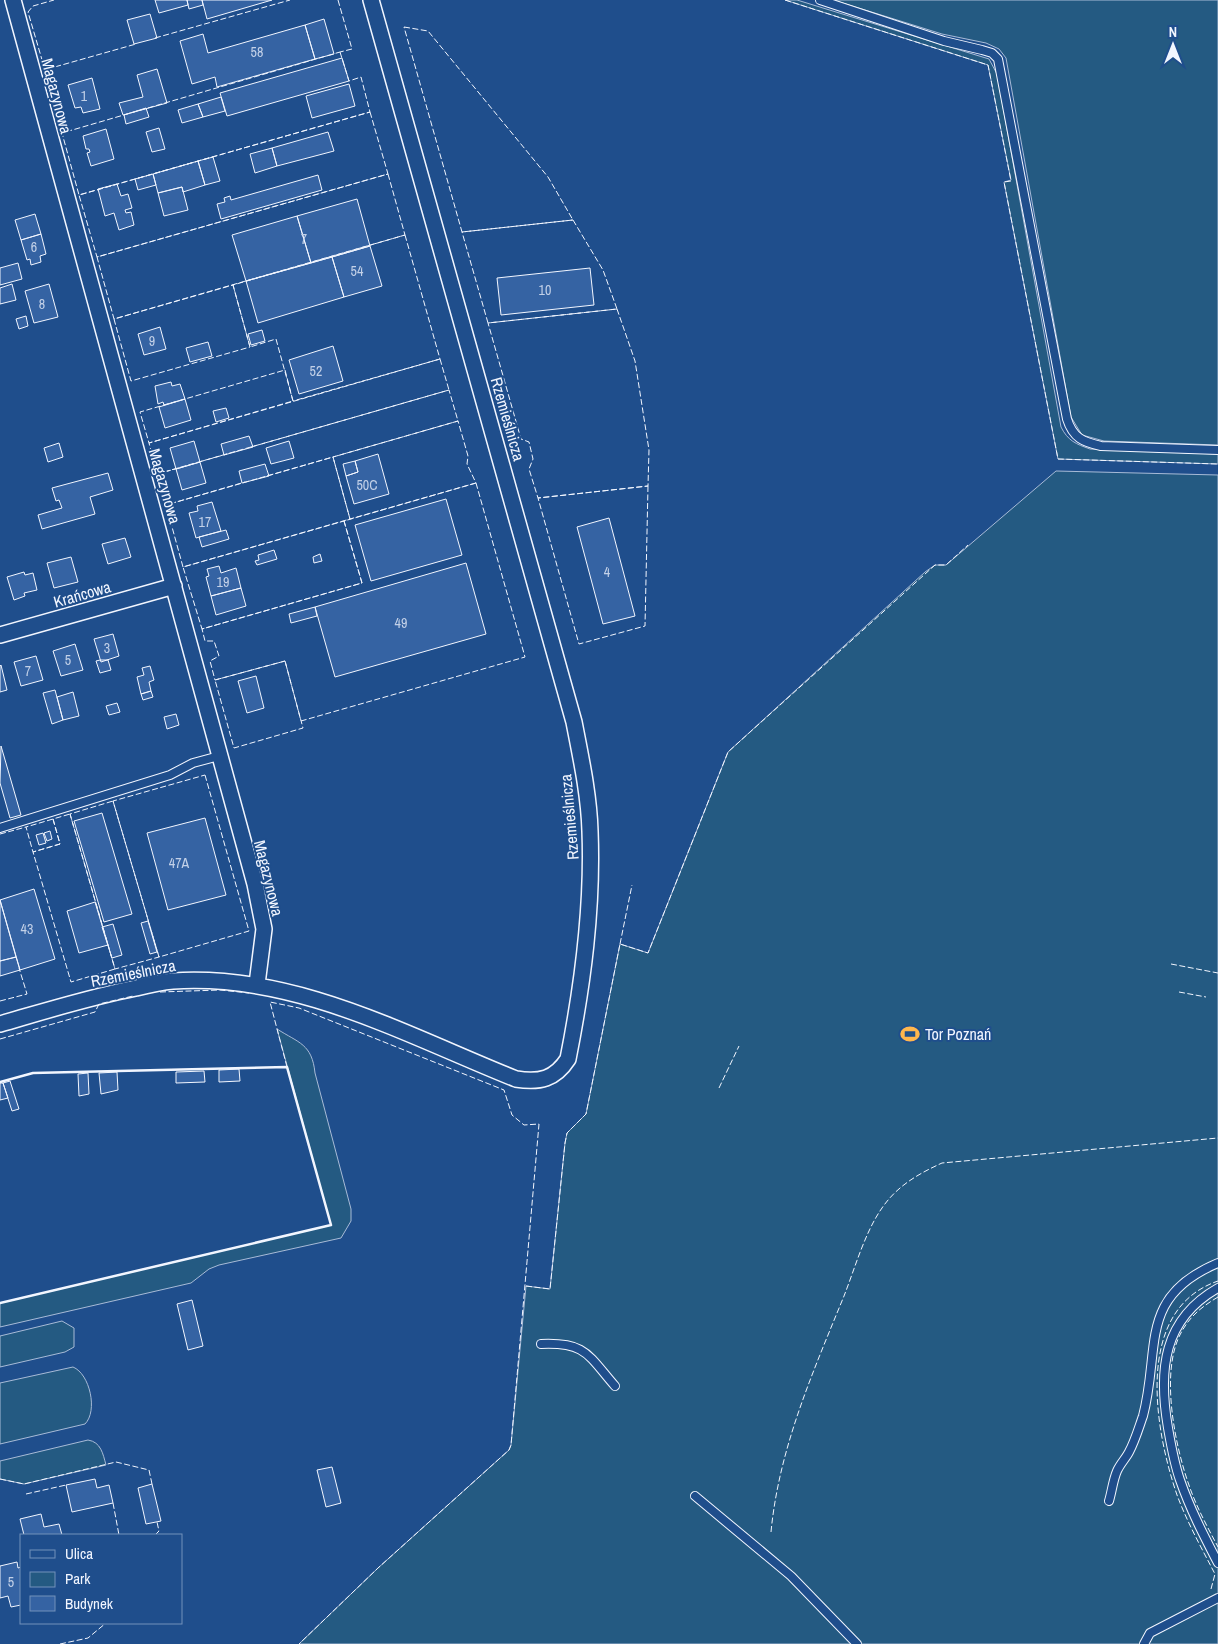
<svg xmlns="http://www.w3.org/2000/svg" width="1218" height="1644" viewBox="0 0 1218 1644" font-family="'Archivo Narrow',sans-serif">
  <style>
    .green { fill: #245a82; stroke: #a8bbd7 }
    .building { fill: #3563a3; stroke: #f2f6ff }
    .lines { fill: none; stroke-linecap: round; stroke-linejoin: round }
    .lane-casing { stroke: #f2f6ff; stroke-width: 10 }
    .street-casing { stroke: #f2f6ff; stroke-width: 18 }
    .lane { stroke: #1f4e8c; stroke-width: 8 }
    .street { stroke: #1f4e8c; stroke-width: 15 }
    .fence { stroke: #f2f6ff; stroke-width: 1; stroke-dasharray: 6 2.5; stroke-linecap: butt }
    .wall { stroke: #f2f6ff; stroke-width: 2.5 }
    .labels { text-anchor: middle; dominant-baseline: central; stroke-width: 4; stroke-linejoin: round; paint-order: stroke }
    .number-label { font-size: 14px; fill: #c3d1e8 }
    .street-label { font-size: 16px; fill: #f2f6ff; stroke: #1f4e8c }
    .poi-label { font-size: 16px; fill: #f2f6ff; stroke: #1f4e8c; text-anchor: start }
  </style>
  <rect width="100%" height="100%" fill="#1f4e8c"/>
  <path class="green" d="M785,0H797L989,59L997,74L1061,427C1068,441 1076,444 1090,449L1218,454V464L1058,459L1004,182L1011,180L988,65Z
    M833,0H1218V445L1104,441L1082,435L1071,417L1006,58L999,49L986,43L942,34Z
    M1056,471L1218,475V1644H299L378,1568L509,1450L511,1445L526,1286L550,1289L565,1143L567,1133L586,1114L620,944L648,953L728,752L925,572L935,565H946Z
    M277,1029C299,1043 312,1044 315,1073L351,1209V1221L341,1238L219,1265L209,1269L191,1283L0,1327V1303L331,1225Z
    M62,1321L74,1328V1347L65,1352L0,1367V1336Z
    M73,1367C90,1374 98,1411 85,1424L0,1444V1383Z
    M88,1440C101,1442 103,1454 106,1465L24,1484L0,1479V1461Z"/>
  <path class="building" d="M155,0H187L188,5L159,13Z
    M187,0H202L203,5L189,9Z
    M202,0H272L207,19Z
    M150,14L157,38L134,44L127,20Z
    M324,19L334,54L315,59L305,25Z
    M305,25L315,59L217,87L215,77L192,84L180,41L203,34L208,53Z
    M342,58L349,81L227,116L220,93Z
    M157,69L167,103L123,115L119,103L143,97L137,75Z
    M92,78L100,109L83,113L81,107L75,108L68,85Z
    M349,84L355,106L312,118L306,96Z
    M221,97L225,111L203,117L198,104Z
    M198,104L203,117L182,123L178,110Z
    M146,108L149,117L126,124L124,115Z
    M159,128L165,149L152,152L146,132Z
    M106,129L114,159L91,166L87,153L90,152L89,149H86L83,136Z
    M328,132L334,151L277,166L272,148Z
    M272,148L277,166L255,173L250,154Z
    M213,157L220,181L205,185L198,161Z
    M198,161L205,185L183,192L182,187L158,193L153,174Z
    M153,174L156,185L138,190L135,179Z
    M318,175L322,190L221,219L217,204L225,202L224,198L230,196L231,200Z
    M117,184L121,196L128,194L132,208L125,210L126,213L131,212L134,225L119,230L114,213L105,216L98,189Z
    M182,187L188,210L164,216L158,193Z
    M357,199L370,246L311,263L297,216Z
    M35,214L41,234L21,240L15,220Z
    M297,216L311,263L246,281L232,235Z
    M41,234L46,254L40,256L41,262L31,265L30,259L27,260L21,240Z
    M370,246L382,286L344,297L332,257Z
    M332,257L344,297L258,323L246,281Z
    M18,263L22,279L0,285V268Z
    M590,268L594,305L501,315L497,278Z
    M12,284L16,300L0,304V288Z
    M49,284L58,317L34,323L25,291Z
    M26,316L28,326L19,329L16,319Z
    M160,327L166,349L144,355L138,334Z
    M262,330L265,341L251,345L248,334Z
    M208,342L212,356L190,362L186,348Z
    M333,346L343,381L299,394L289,360Z
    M171,382L172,386L180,384L185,399L164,405L163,402L158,404L155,386Z
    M185,399L191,420L165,428L159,407Z
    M226,408L229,418L216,422L213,411Z
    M249,436L253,447L224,455L221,444Z
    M194,441L200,462L176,469L170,448Z
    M289,441L294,458L271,464L266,448Z
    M59,443L63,457L48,462L44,448Z
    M378,454L389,494L354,504L346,476L358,472L355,461Z
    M355,461L358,472L346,476L343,464Z
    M200,462L206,483L182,490L176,469Z
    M265,464L269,476L242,483L239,471Z
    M108,473L113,490L90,497L95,514L42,529L38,515L62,508L59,500L56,501L52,488Z
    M446,499L462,555L371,581L355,525Z
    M212,502L221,531L196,538L189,513L198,511L197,506Z
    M609,518L635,616L603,624L577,527Z
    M226,530L229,539L202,547L199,537Z
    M125,538L131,557L108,564L102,544Z
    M274,550L277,559L257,565L255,561L259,560L258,555Z
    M320,554L322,561L314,563L313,557Z
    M71,557L78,582L54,588L47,563Z
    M466,563L486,634L335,677L315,607Z
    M219,566L221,573L236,568L241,588L211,596L206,577L209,576L207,569Z
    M24,572L25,575L33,573L37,590L24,593L25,596L14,600L7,577Z
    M241,588L246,606L216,615L211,596Z
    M315,607L317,616L291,623L289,614Z
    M113,634L119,656L101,662L94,639Z
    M75,644L83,670L61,676L53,651Z
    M36,656L43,680L21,686L14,662Z
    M100,660H108L111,670L100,673L96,661Z
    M1,665L7,690L0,692V666Z
    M150,666L154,680L149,682L151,691L141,694L137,677L144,675L142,668Z
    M256,676L264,708L247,713L238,681Z
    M55,690L63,720L52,724L43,693Z
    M151,691L153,697L143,700L141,694Z
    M73,692L79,716L63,720L57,697Z
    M117,703L120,712L109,715L106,706Z
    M176,714L179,725L167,729L164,717Z
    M1,746L21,815L10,818L0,783Z
    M102,813L132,914L104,922L74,821Z
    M205,818L226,895L168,910L147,833Z
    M50,831L52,839L47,841L44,833Z
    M43,833L46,843L39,845L36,835Z
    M34,889L55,959L20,970L0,900Z
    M0,900L16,957L0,961Z
    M95,902L108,945L79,953L67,911Z
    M148,921L157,952L150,954L141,923Z
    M113,924L122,955L112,958L102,927Z
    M16,957L20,970L0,976V961Z
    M239,1069L240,1081L219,1082V1070Z
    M204,1071L205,1082L176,1083V1072Z
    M117,1072L118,1090L101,1094L99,1073Z
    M88,1073L89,1094L79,1096L78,1074Z
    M10,1081L19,1109L12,1111L3,1083Z
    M0,1083H3L8,1098L0,1100Z
    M192,1300L203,1346L188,1350L177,1304Z
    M332,1467L341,1503L326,1507L317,1470Z
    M95,1479L97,1488L109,1485L113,1503L72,1512L66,1485Z
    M152,1484L161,1521L146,1524L138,1488Z
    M41,1514L44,1527L59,1524L62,1535H24L20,1519Z
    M17,1562L18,1568L21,1567V1605L11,1607L8,1596L0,1598V1566Z"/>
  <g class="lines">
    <g class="lane-casing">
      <path id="lane" d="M820,0L944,41L982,50L992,53L998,59L1067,419C1073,438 1083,442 1101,446L1218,450
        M0,828L170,775L193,763L219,756
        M1218,1288C1163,1319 1158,1370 1168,1428C1171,1445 1174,1463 1180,1480C1190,1509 1204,1536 1218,1563
        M541,1344C586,1342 588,1355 615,1386
        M695,1496L791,1576L857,1644
        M1109,1501C1112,1491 1113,1480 1117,1471C1120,1464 1126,1458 1129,1452C1135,1441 1139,1427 1143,1416C1161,1348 1137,1297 1218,1263
        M1144,1644L1150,1633L1218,1598"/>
    </g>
    <g class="street-casing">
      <path id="street" d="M13,0L255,884L264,929L257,984
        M0,635L174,586
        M0,1024C45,1011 90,997 136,988C148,985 161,982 173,981C295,973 406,1035 516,1079C540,1083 555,1079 568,1059C583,983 593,908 590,831C589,795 581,758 574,722L371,0"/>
    </g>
    <use href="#lane" class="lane"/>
    <use href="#street" class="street"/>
    <path class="fence" d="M338,0L352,49L340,52
      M785,0L988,65L1011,181L1004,182L1058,459L1218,464
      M404,27L428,31L548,177L573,220L462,232Z
      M155,38L290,0
      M340,52L349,81L361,77L370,112L79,195L62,133Z
      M45,70L28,12L33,6L54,0
      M370,112L388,174L97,257L79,195Z
      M63,132L44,70L136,44
      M388,174L405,235L114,319L97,257Z
      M573,220L603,270L617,309L488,323L462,232Z
      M405,235L440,359L293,401L276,339L250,347L233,285Z
      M233,285L250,347L131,381L114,319Z
      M617,309L635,361L649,450L648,486L538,498L529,469L533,459L529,442L521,439L488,323Z
      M440,359L449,390L157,474L149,443Z
      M285,370L293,401L149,443L140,412Z
      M251,447L449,390L458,421L333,457
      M333,457L350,519L183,567L166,505Z
      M199,462L227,454
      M179,468L157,474L166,505L245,482
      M267,476L458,421L468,456L467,464L476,483L350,519L333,457
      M476,483L525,657L301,721L285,661L215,680L210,661L219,656L214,641H205L202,629L362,583L344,521Z
      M648,486L645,626L579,644L538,498Z
      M344,521L362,583L202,629L183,567Z
      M285,661L303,728L234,748L215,680Z
      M205,775L249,931L159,957L113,801Z
      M113,801L159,957L115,969L70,814Z
      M70,814L115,969L71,982L33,852L60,844L53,819Z
      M53,819L60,844L33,852L26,827Z
      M0,834L26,827
      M620,944L632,885
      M1171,964L1218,973
      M160,992L220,990L249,993
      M1179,992L1206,997
      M0,1001L27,994L19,968
      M0,1039L95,1012L99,1004L133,996
      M287,1067L270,1002L299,1008L504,1090L512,1115L524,1125L539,1124L511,1445L509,1450L378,1568L299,1644
      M719,1088L739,1046
      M526,1286L550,1289L565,1143L567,1133L586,1114L620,944L648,953L728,752L935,565H946L968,545
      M1218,1297C1203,1306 1191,1315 1182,1331C1159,1370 1175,1447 1190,1488C1197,1508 1208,1528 1218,1547
      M0,1479L24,1484L116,1462L149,1470L152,1484
      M26,1494L66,1485
      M113,1503L119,1535
      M771,1532C779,1448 813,1372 844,1296C855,1268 865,1232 882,1208C897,1186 918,1174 942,1163L1218,1138
      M155,1535L159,1531L157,1522
      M1211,1589L1215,1574C1202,1549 1187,1522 1177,1495C1155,1431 1133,1310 1218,1281
      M60,1644L88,1638L106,1623"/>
    <path class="wall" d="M0,1082L33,1073L287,1067L331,1225L0,1303"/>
  </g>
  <defs>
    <g id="stadium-bare" transform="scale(1.5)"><path d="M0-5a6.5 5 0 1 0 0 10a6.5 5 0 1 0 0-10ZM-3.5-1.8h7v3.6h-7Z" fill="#ffb74d" stroke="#1f4e8c" stroke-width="2.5" paint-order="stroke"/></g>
  </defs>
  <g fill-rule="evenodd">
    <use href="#stadium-bare" x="910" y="1034"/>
  </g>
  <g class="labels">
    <g class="number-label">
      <text x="257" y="52">58</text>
      <text x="84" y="96">1</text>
      <text x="304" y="239">7</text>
      <text x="34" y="247">6</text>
      <text x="357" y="271">54</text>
      <text x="545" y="290">10</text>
      <text x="42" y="304">8</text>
      <text x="152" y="341">9</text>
      <text x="316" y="371">52</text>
      <text x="367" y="485">50C</text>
      <text x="205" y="522">17</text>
      <text x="607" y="572">4</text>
      <text x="223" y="582">19</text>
      <text x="401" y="623">49</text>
      <text x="107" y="648">3</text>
      <text x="68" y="660">5</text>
      <text x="28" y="671">7</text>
      <text x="179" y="863">47A</text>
      <text x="27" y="929">43</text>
      <text x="11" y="1582">5</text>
    </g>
    <g class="street-label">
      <text transform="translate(57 96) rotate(75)">Magazynowa</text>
      <text transform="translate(508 419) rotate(74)">Rzemieślnicza</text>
      <text transform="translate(165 486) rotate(74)">Magazynowa</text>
      <text transform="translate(82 594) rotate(-16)">Krańcowa</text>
      <text transform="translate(569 817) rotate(-95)">Rzemieślnicza</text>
      <text transform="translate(269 878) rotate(76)">Magazynowa</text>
      <text transform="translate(133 973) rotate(-11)">Rzemieślnicza</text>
    </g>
    <g class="poi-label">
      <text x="925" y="1034">Tor Poznań</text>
    </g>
  </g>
  <rect x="20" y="1534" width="162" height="90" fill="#1f4e8c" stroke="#7391ba"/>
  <rect x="30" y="1550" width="25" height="8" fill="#1f4e8c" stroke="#7391ba"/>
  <text x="65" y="1559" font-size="15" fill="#f2f6ff">Ulica</text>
  <rect x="30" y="1572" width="25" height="15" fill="#245a82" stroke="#7391ba"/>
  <text x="65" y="1584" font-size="15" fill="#f2f6ff">Park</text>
  <rect x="30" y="1596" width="25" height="15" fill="#3563a3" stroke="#7391ba"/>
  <text x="65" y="1609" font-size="15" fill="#f2f6ff">Budynek</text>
  <g transform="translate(1173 45)" stroke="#1f4e8c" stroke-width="4" paint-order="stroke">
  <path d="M0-4L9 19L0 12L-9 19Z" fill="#f2f6ff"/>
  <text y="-8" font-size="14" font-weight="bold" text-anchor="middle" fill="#f2f6ff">N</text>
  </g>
</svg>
